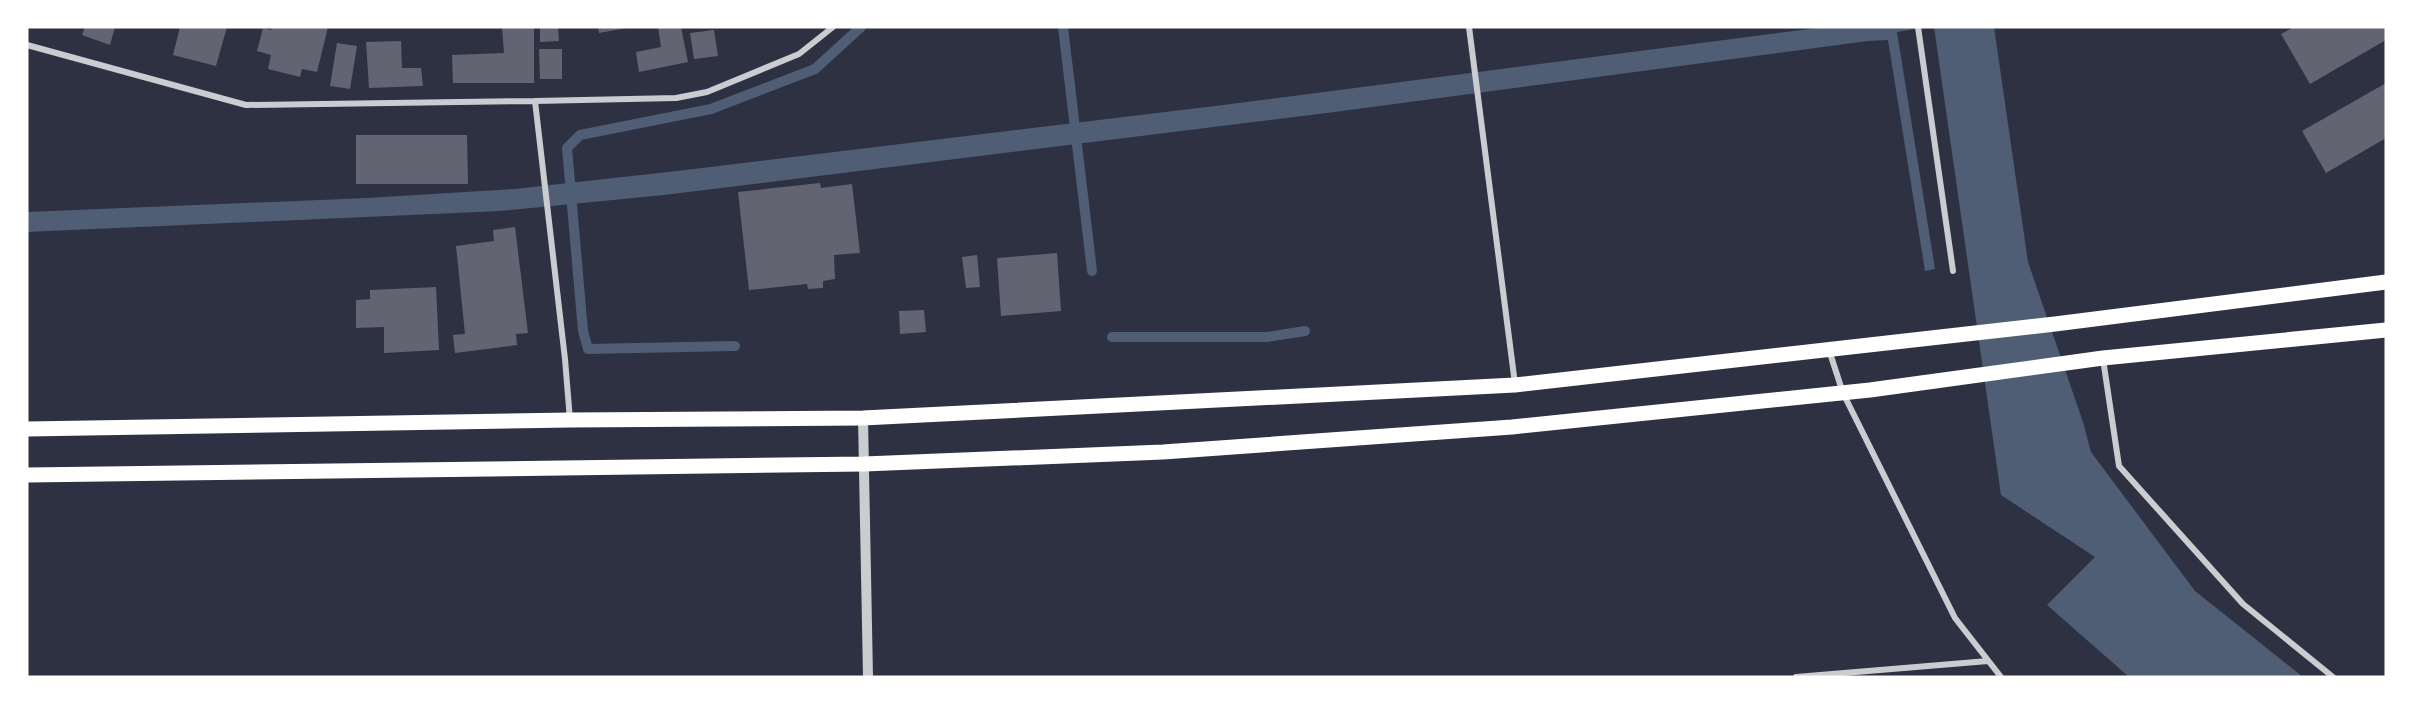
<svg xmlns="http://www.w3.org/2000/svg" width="2413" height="704" viewBox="0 0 2413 704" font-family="'Space Grotesk',sans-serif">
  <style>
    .water { fill: #4f5d75 }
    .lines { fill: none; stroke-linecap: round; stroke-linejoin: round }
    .stream { stroke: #4f5d75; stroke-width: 10 }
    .building { fill: #626471 }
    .minor { stroke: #caccd0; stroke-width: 6 }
    .tertiary { stroke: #caccd0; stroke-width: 10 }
    .primary { stroke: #fff; stroke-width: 15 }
  </style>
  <rect width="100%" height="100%" fill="#2d3142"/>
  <path class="water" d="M1825,27H1927L1897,32L1935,269L1925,271L1888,40L1868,41L1327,113L664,195L500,211L27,232V212L367,198L514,189L677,171L1223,105Z
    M1934,27H1994L2028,262L2083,422L2091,452L2195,591L2303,677H2129L2047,605L2095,557L2001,495Z"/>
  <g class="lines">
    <path class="stream" d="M1063,27L1092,271
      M1112,337H1267L1305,331
      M735,346L588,349L583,331L567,148L580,135L711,109L815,69L861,27"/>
  </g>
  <path class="building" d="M85,27H115L110,45L82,35Z
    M180,27H227L216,66L173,55Z
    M272,27H328L317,72L302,69L300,77L268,69L271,55L257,51L263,28L271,30Z
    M502,27H534V83H453L452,55L504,53Z
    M540,27H558L559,41L540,42Z
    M598,27H627V28L599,33Z
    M658,27H681L688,62L639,72L636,52L661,47Z
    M2294,27H2386V40L2310,84L2281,34Z
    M714,30L718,56L694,59L690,33Z
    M401,41L402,68H421L423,86L369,88L366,42Z
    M337,43L357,46L350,89L330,86Z
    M539,49H562V79H540Z
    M2386,83V138L2326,173L2302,131Z
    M356,135H467L468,184H356Z
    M820,183L821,188L852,184L860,253L834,255L835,279L823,281V288L808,289L807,284L749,290L738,192Z
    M515,227L528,333L516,334L517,345L455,353L453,335L465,334L456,246L494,241L493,230Z
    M1057,253L1061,311L1001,316L997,258Z
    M977,255L980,287L966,288L962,257Z
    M436,287L439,350L384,353V327L356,328V300L370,299V290Z
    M924,310L926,332L900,334L899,311Z"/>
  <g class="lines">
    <path class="minor" d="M1469,27L1515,384
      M1918,27L1953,271
      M27,45L246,105L535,101L676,98L707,92L799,54L833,27
      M535,101L565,359L570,420
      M1829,350L1843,393L1955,618L2001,677
      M2103,359L2119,466L2243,604L2333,677
      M1796,677L1988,661"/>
    <path class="tertiary" d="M863,418L868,677"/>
    <path class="primary" d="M27,429L570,420L863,418L1515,385L2055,324L2386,282
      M27,475L864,464L1163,452L1512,427L1870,390L2103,358L2386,330"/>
  </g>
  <rect width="2413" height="704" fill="none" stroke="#ffffff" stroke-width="57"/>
</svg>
